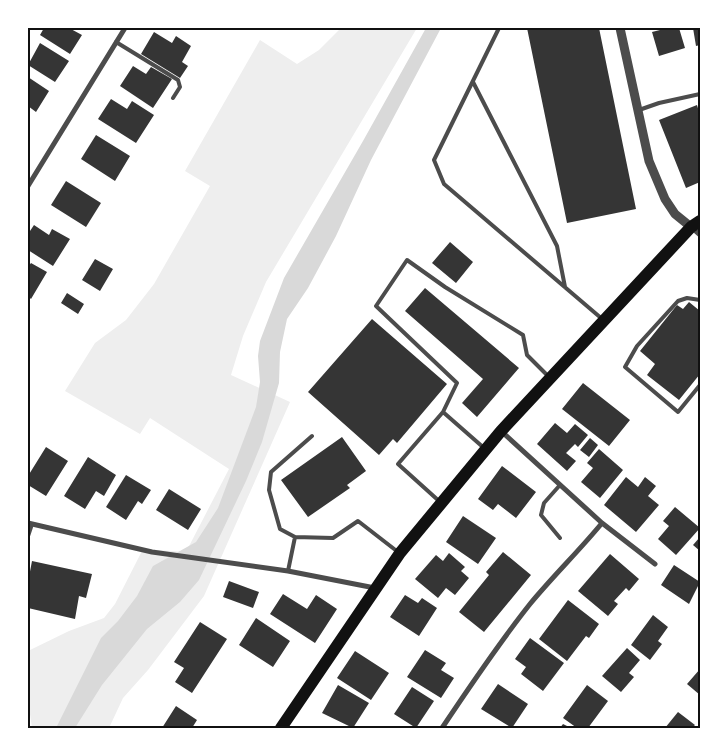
<svg xmlns="http://www.w3.org/2000/svg" width="728" height="756" viewBox="0 0 728 756" font-family="Inter,sans-serif">
  <style>
    .green { fill: #eee }
    .water { fill: #d9d9d9 }
    .building { fill: #353535 }
    .lines { fill: none; stroke-linecap: round; stroke-linejoin: round }
    .service { stroke: #4c4c4c; stroke-width: 4 }
    .minor { stroke: #4c4c4c; stroke-width: 5 }
    .tertiary { stroke: #4c4c4c; stroke-width: 9 }
    .primary { stroke: #111; stroke-width: 12 }
    .neatline { fill: none; stroke: #111; stroke-width: 2 }
  </style>
  <rect width="100%" height="100%" fill="#fff"/>
  <path class="green" d="M341,28H417L266,282L243,336L231,375L290,402L204,596L148,670L123,698L109,728H32L28,700V651L69,631L104,618L115,604L143,549L186,552L229,469L150,418L140,434L65,391L95,343L126,320L154,284L210,186L185,171L260,40L297,64L319,50Z"/>
  <path class="water" d="M426,28H441L371,160L336,236L308,288L287,319L280,352L279,383L262,442L246,481L199,580L180,602L147,629L102,685L75,728H56L101,638L118,621L137,596L153,566L196,542L218,508L256,407L260,382L258,356L260,341L284,278L363,141Z"/>
  <path class="building" d="M44,28H69L82,35L70,54L40,35Z
    M527,28H599L636,209L567,223Z
    M668,28H679L685,48L659,56L652,32Z
    M693,28H700V45L696,46Z
    M154,32L172,43L176,36L191,46L182,62L188,66L180,78L141,54Z
    M40,43L69,61L55,82L28,65Z
    M133,66L146,74L151,67L172,79L153,108L120,86Z
    M28,77L49,91L36,112L28,106Z
    M111,99L127,109L132,101L154,115L136,143L98,119Z
    M697,105L700,115V182L686,188L659,120Z
    M96,135L130,156L115,181L81,159Z
    M66,181L101,203L86,227L51,205Z
    M34,225L49,235L52,229L70,239L53,266L28,250V234Z
    M450,242L473,262L456,283L432,263Z
    M95,259L113,269L100,291L82,280Z
    M31,263L47,272L31,299L28,296V267Z
    M425,288L519,368L477,417L462,403L483,379L405,311Z
    M67,293L84,304L78,314L61,303Z
    M689,302L700,311V374L679,400L647,375L655,364L640,351L677,305L683,309Z
    M372,319L447,384L397,443L393,439L379,455L308,392Z
    M583,383L630,420L609,446L562,409Z
    M555,423L567,433L575,424L588,435L578,447L575,444L566,453L576,461L567,471L537,444Z
    M342,437L366,471L347,485L350,488L308,517L281,480Z
    M590,438L598,445L589,457L580,450Z
    M46,447L68,461L46,496L28,485V476Z
    M599,449L623,470L600,498L581,482L593,468L587,463Z
    M88,457L116,475L104,496L96,491L85,509L64,496Z
    M502,466L536,492L516,518L498,504L493,510L478,499Z
    M126,475L151,490L142,504L138,501L126,520L106,507Z
    M626,477L638,487L645,477L656,486L648,496L659,505L636,532L604,505Z
    M169,489L201,509L188,530L156,510Z
    M675,507L700,528L676,555L658,539L669,526L663,521Z
    M463,516L496,538L478,564L446,542Z
    M700,537V551L693,545Z
    M503,552L531,575L484,632L459,612L489,575L486,572Z
    M449,553L465,567L461,571L469,578L455,595L446,588L438,598L415,579L436,555L443,561Z
    M610,554L639,579L629,591L626,588L614,601L618,604L608,616L578,591Z
    M32,561L92,574L86,598L79,596L75,619L28,608V582Z
    M674,565L700,582L689,604L661,585Z
    M229,581L259,592L253,608L223,597Z
    M283,594L307,609L316,595L337,609L315,643L270,614Z
    M405,595L418,603L422,598L437,608L419,636L390,617Z
    M568,600L599,624L589,638L586,636L567,661L539,639Z
    M653,615L668,627L658,641L662,644L650,660L631,645Z
    M256,618L290,641L273,667L239,645Z
    M200,622L227,639L192,693L175,682L184,668L174,662Z
    M530,638L564,663L543,691L521,674L526,667L515,659Z
    M627,648L640,660L629,673L634,677L621,692L602,676Z
    M425,650L446,663L441,670L454,678L441,698L407,677Z
    M355,651L389,673L371,700L337,678Z
    M700,669V695L687,684Z
    M498,684L528,704L512,728L481,709Z
    M338,685L369,703L353,728L322,713Z
    M587,685L608,701L588,728H577L563,718Z
    M412,687L434,701L416,728L394,714Z
    M176,706L197,720L192,728H162Z
    M678,712L695,725L692,728H665Z
    M563,724L571,728H560Z"/>
  <g class="lines">
    <path class="service" d="M499,28L434,160L444,184L601,318
      M116,42L178,80L180,87L173,98
      M473,82L557,246L565,287
      M639,110L659,103L700,94
      M700,300L687,298L678,301L637,346L625,367L678,412L700,385
      M443,412L484,448
      M439,501L398,464L443,412L457,383L376,306L407,260L445,287L523,335L527,355L549,377
      M28,536L32,524
      M295,537L333,538L358,521L398,552
      M560,538L541,515L544,503L560,485
      M288,571L295,537L280,529L269,490L271,472L312,436"/>
    <path class="minor" d="M28,186L125,28
      M691,227L700,235
      M501,431L602,523L655,564
      M28,523L152,552L288,571L375,588
      M442,728C470,686 499,643 530,604C553,576 579,551 602,523"/>
    <path class="tertiary" d="M620,28L649,161L665,199L675,214L691,227"/>
    <path class="primary" d="M281,728L400,553L501,431L691,227L700,221"/>
  </g>
  <rect width="728" height="756" fill="none" stroke="#ffffff" stroke-width="58"/>
  <rect x="29" y="29" width="670" height="698" class="neatline"/>
</svg>
